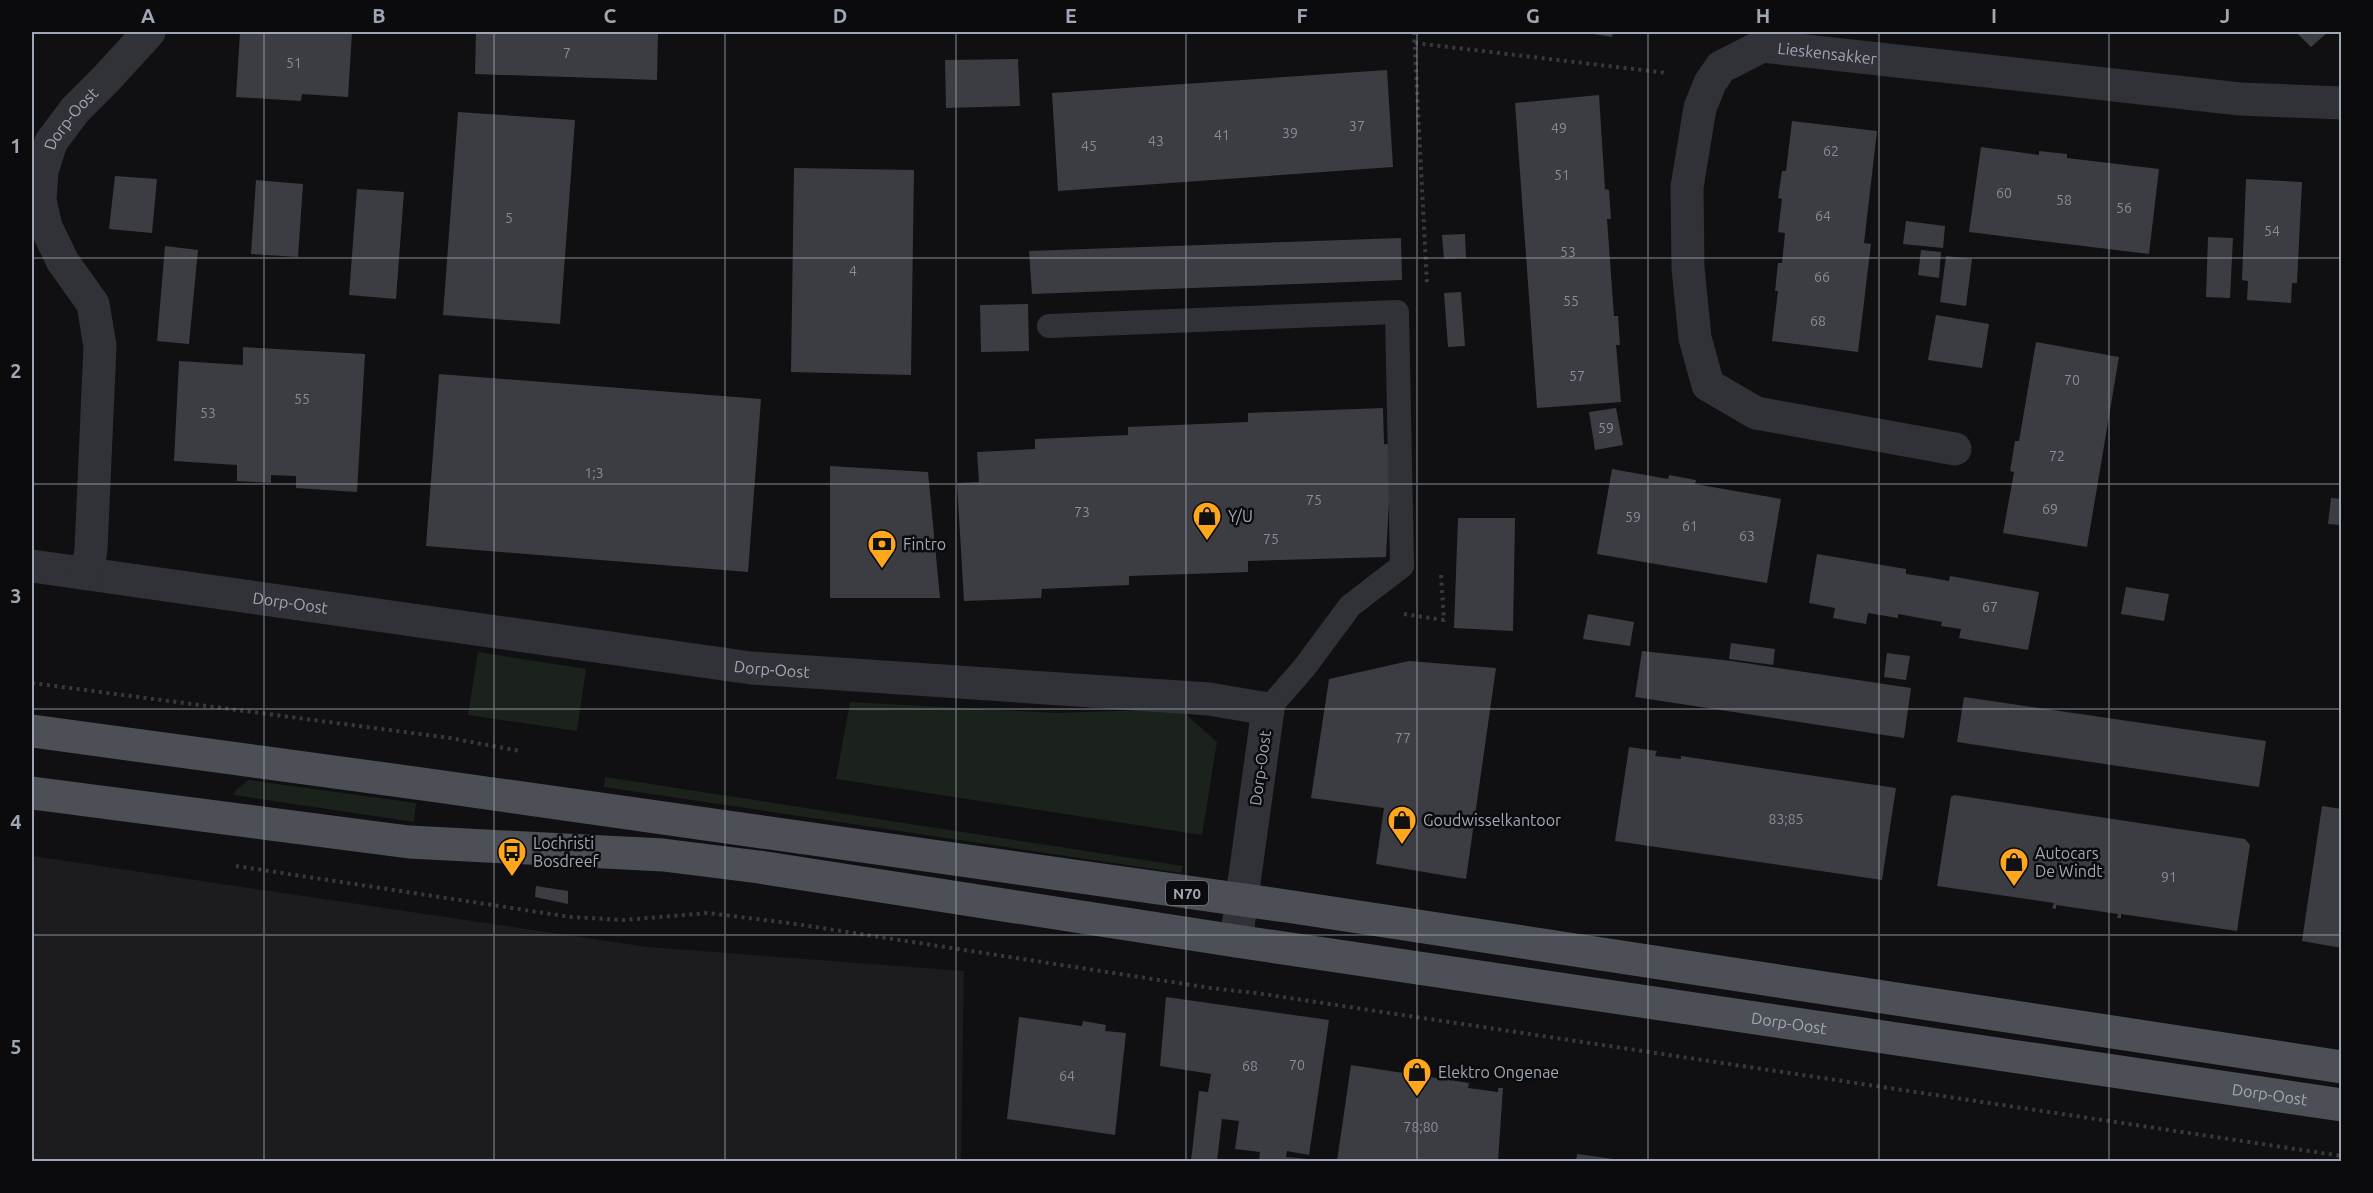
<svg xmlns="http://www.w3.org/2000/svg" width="2373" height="1193" viewBox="0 0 2373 1193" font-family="Ubuntu,sans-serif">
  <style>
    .built { fill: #1c1c1f }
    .green { fill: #1a221b }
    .building { fill: #3c3d42 }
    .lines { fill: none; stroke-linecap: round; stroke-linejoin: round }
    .path { stroke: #37393e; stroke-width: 4; stroke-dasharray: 3 4.5; stroke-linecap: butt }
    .lane { stroke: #313237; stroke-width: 24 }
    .street { stroke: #313237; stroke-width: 33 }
    .primary { stroke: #4d4f56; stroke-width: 33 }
    .grid { fill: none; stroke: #a0a7b4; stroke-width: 1.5; stroke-opacity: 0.55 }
    .labels { text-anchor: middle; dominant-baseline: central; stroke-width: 5; stroke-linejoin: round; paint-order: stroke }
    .number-label { font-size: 14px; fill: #878c98 }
    .shield { fill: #0b0b0d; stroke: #737882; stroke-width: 1.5 }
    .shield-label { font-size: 15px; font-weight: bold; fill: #a0a7b4 }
    .street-label { font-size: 16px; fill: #a0a7b4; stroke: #0b0b0d }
    .poi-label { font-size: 16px; fill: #a0a7b4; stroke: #0b0b0d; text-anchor: start }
    .neatline { fill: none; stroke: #a0a7b4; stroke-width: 2 }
    .grid-label { font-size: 20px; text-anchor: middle; font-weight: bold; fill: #a0a7b4 }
  </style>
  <rect width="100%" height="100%" fill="#101012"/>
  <path class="built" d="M32,856L648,947L964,971L961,1161H32Z"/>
  <path class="green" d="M478,652L586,669L577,731L468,715Z
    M850,702L1056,713L1180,709L1217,742L1202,835L836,779Z
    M605,777L1183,866L1181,873L604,787Z
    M249,780L416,803L414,822L234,795L236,790Z"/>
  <path class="building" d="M240,32H352L348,97L302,94L301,101L236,97Z
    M476,32H658L657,80L475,74Z
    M1582,32H1613L1612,37Z
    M2296,32H2328L2311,47Z
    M1018,59L1020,106L946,108L945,60Z
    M1387,70L1393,167L1058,191L1052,93Z
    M1599,95L1605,189L1609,190L1611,219H1607L1614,316H1618L1620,345H1616L1621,402L1537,408L1515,103Z
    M458,112L575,120L560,324L443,315Z
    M1792,121L1877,131L1864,243L1871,244L1858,352L1772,341L1778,291H1775L1778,263H1782L1785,233L1778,232L1782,199L1778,198L1782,171H1786Z
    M1981,147L2039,155V151L2067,154V158L2159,169L2149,254L1969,232Z
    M794,168L914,170L911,375L791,372Z
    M115,176L157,179L152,233L109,229Z
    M2246,179L2302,182L2297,283H2292L2291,303L2247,300L2248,281L2242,280Z
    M256,180L303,184L298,257L251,254Z
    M357,189L404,192L396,299L349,295Z
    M1906,221L1945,226L1943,248L1903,244Z
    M1465,234L1466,258L1444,259L1442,235Z
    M2208,237L2233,238L2230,298L2206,297Z
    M1401,238L1402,280L1032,294L1029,251Z
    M165,246L198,250L189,344L157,341Z
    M1921,250L1941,252L1939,278L1918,275Z
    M1946,256L1972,259L1966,306L1940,302Z
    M1461,292L1465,346L1448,347L1444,293Z
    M1028,304L1029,351L981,352L980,305Z
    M1936,315L1989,324L1982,368L1928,360Z
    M2036,342L2119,357L2087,547L2003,533L2014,472L2010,471L2015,441H2019Z
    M243,347L365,354L357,492L296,488V476L271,475V483L237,481V465L174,461L179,361L243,365Z
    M439,374L761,399L748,572L426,546Z
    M1383,408L1384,444L1392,445L1386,557L1248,561V572L1129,576V585L1042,589L1041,598L964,601L957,483L979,482L977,452L1035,449V439L1128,435V427L1248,422V413Z
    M1616,408L1623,445L1595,450L1589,412Z
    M830,466L928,472L940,598H830Z
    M1612,469L1668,479L1669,475L1696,480L1695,484L1781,499L1767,583L1597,554Z
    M2331,498L2342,499V525L2328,524Z
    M1458,518H1515L1513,631L1454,628Z
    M1817,554L1906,569V574L1927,577L1949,581L1950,576L2039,592L2028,650L1959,638L1961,629L1941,626L1942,622L1898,614V618L1868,613L1866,624L1833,618L1835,608L1809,603Z
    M2126,587L2169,594L2164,621L2121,614Z
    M1588,614L1634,622L1630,646L1583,639Z
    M1731,643L1775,649L1773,665L1729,659Z
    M1642,651L1732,661L1911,688L1904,738L1635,697Z
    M1887,653L1910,656L1906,680L1884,677Z
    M1409,661L1496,668L1466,879L1376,864L1384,808L1311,798L1329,679Z
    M1964,697L2266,741L2259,787L1957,742Z
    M1629,747L1657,751L1655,756L1681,759V756L1896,788L1882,880L1615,841Z
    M1954,795L2245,839L2250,845L2237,931L2121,914V918H2117L2118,914L2056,905V909L2052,908L2054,903L1937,886L1951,797Z
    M2322,806L2342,809V948L2302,941Z
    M536,886L568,891V904L535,897Z
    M1166,997L1329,1020L1309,1155L1287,1151L1286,1157L1308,1159L1307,1161H1259L1260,1152L1235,1149L1239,1121L1222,1119L1217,1161H1191L1199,1091L1208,1092L1211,1074L1160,1066Z
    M1019,1017L1082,1026L1083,1021L1106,1025L1105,1031L1126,1033L1115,1135L1007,1119Z
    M1351,1065L1469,1083L1468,1088L1498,1092V1088H1503L1498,1161H1337Z
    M1577,1154L1621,1160V1161H1576Z"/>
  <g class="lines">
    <path class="path" d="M1414,32L1427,285
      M1415,43L1667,73
      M1404,614L1444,620L1441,575
      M32,683L450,738L520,751
      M236,866L571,917L624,920L708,913L789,923L1211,988L1256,993L2342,1156"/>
    <path class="lane" d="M1049,326L1397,312L1402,566L1350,606L1304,668L1268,709"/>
    <g class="street">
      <path id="s1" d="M1955,449L1756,413L1708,385L1695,338L1688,268L1687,187L1700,108L1710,83L1721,67L1762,46L2240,99L2342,103"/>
      <path id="s2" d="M32,566L751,668L1209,699L1268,709L1236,941"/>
      <path id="s3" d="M87,572L91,550L100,346L93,304L63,262L46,227L40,200L42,171L51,142L75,110L105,80L149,32"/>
    </g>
    <g class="primary">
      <path d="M32,731L437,786L1293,907L2342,1067"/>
      <path id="s4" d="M32,793L409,842L663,855L759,867L1236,941L2342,1105"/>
    </g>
  </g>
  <path class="grid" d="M264,32V1162M494,32V1162M725,32V1162M956,32V1162M1186,32V1162M1417,32V1162M1648,32V1162M1879,32V1162M2109,32V1162M32,258H2342M32,484H2342M32,709H2342M32,935H2342"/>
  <defs>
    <g id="shop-pin" transform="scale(1.5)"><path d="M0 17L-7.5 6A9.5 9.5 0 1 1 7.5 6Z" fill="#fea61c" stroke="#0b0b0d"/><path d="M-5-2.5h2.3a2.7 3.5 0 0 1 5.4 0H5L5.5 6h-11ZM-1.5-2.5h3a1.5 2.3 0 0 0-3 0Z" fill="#111"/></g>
    <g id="bank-pin" transform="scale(1.5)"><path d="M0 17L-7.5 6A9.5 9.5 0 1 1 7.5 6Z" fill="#fea61c" stroke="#0b0b0d"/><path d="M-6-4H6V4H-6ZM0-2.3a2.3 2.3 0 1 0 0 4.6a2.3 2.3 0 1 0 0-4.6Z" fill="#111"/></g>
    <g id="bus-pin" transform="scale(1.5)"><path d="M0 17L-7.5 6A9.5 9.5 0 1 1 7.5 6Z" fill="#fea61c" stroke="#0b0b0d"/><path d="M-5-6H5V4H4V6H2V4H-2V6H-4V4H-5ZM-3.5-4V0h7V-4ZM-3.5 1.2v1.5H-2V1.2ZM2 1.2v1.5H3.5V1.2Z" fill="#111"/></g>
  </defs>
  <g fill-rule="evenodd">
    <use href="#shop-pin" x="1207" y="516"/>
    <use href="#bank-pin" x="882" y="544"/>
    <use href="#shop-pin" x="1402" y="820"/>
    <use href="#bus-pin" x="512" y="852"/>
    <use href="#shop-pin" x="2014" y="862"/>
    <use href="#shop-pin" x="1417" y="1072"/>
  </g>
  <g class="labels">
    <g class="number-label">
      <text x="567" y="53">7</text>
      <text x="294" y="63">51</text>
      <text x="1357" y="126">37</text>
      <text x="1559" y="128">49</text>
      <text x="1290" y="133">39</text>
      <text x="1222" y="135">41</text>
      <text x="1156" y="141">43</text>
      <text x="1089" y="146">45</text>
      <text x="1831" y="151">62</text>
      <text x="1562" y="175">51</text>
      <text x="2004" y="193">60</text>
      <text x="2064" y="200">58</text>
      <text x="2124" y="208">56</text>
      <text x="1823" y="216">64</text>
      <text x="509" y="218">5</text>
      <text x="2272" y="231">54</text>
      <text x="1568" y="252">53</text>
      <text x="853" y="271">4</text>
      <text x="1822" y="277">66</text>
      <text x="1571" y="301">55</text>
      <text x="1818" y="321">68</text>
      <text x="1577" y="376">57</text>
      <text x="2072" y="380">70</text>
      <text x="302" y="399">55</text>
      <text x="208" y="413">53</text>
      <text x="1606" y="428">59</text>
      <text x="2057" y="456">72</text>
      <text x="594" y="473">1;3</text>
      <text x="1314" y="500">75</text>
      <text x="2050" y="509">69</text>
      <text x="1082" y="512">73</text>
      <text x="1633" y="517">59</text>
      <text x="1690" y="526">61</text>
      <text x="1747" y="536">63</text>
      <text x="1271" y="539">75</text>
      <text x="1990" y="607">67</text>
      <text x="1403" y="738">77</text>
      <text x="1786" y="819">83;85</text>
      <text x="2169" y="877">91</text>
      <text x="1297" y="1065">70</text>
      <text x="1250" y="1066">68</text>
      <text x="1067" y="1076">64</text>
      <text x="1421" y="1127">78;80</text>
    </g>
    <rect class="shield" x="1166" y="881" width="42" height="24" rx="4.5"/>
    <g class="shield-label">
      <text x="1187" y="893">N70</text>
    </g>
    <g class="street-label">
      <text stroke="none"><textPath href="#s1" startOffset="696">Lieskensakker</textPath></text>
      <text stroke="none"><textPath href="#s3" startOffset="477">Dorp-Oost</textPath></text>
      <text stroke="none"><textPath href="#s2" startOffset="261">Dorp-Oost</textPath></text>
      <text stroke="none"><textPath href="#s2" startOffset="747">Dorp-Oost</textPath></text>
      <text transform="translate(1260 768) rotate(-82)">Dorp-Oost</text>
      <text stroke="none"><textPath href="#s4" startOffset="1773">Dorp-Oost</textPath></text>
      <text stroke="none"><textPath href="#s4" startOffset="2259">Dorp-Oost</textPath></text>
    </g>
    <g class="poi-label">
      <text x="1228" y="516">Y/U</text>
      <text x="903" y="544">Fintro</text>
      <text x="1423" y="820">Goudwisselkantoor</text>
      <text x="533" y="843">Lochristi<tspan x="533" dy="18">Bosdreef</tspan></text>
      <text x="2035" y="853">Autocars<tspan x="2035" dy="18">De Windt</tspan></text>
      <text x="1438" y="1072">Elektro Ongenae</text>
    </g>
  </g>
  <rect width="2373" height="1193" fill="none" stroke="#0b0b0d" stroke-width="66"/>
  <rect x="33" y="33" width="2307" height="1127" class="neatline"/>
  <g class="grid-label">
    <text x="148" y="23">A</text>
    <text x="379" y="23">B</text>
    <text x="610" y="23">C</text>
    <text x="840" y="23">D</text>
    <text x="1071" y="23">E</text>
    <text x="1302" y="23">F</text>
    <text x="1533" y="23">G</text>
    <text x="1763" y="23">H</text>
    <text x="1994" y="23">I</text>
    <text x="2225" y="23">J</text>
    <text x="16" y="153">1</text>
    <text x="16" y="378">2</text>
    <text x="16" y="603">3</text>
    <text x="16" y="829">4</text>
    <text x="16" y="1054">5</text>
  </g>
</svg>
